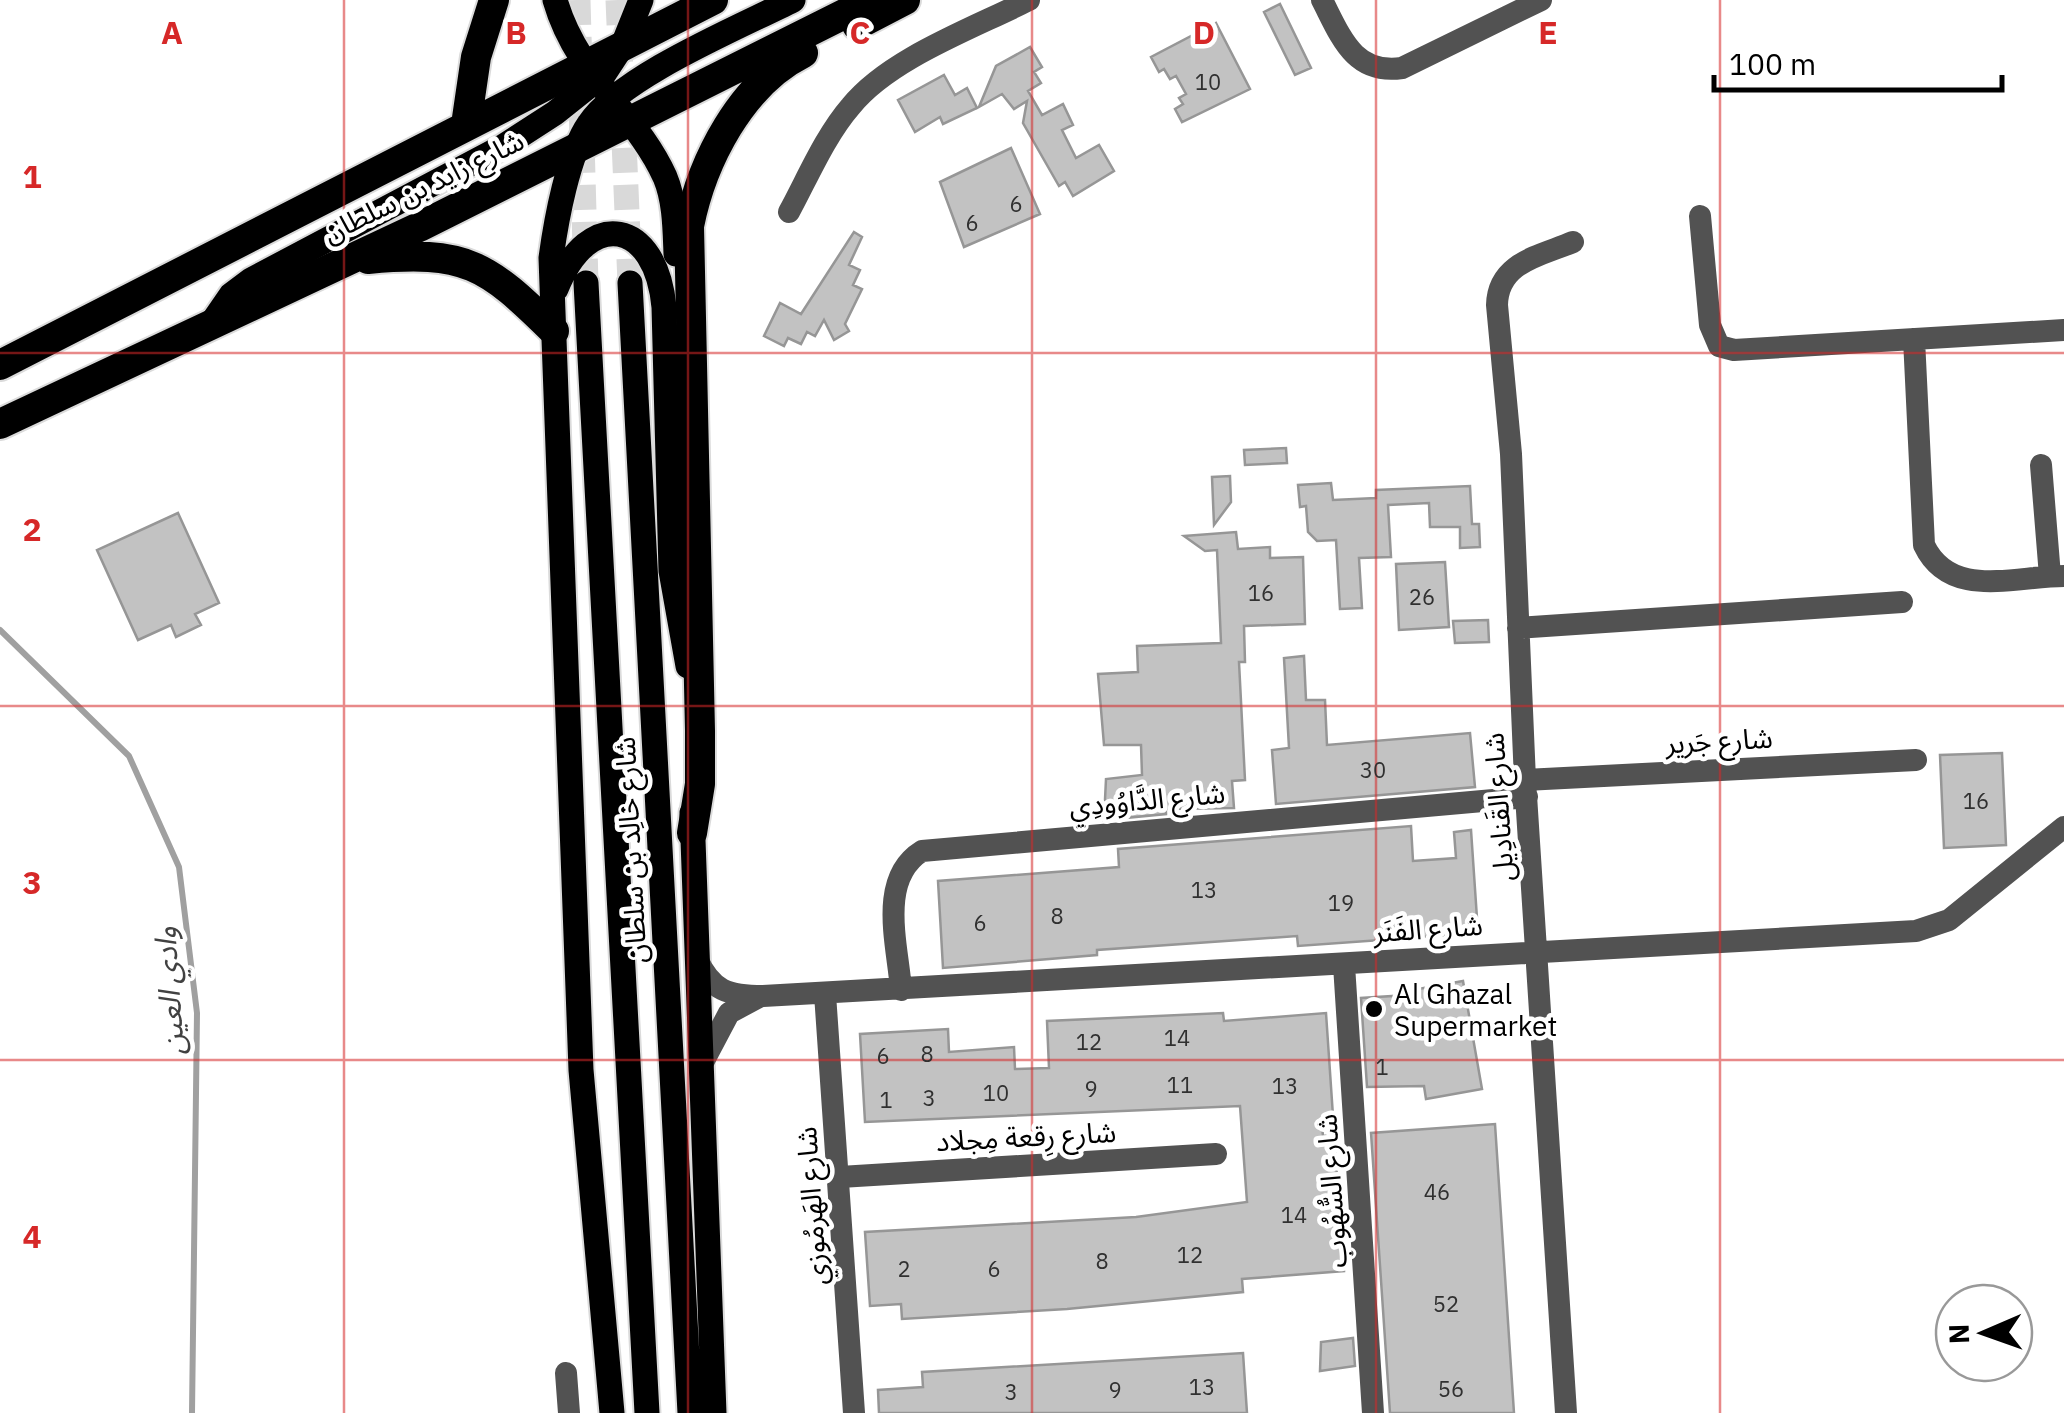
<svg xmlns="http://www.w3.org/2000/svg" width="2064" height="1413" viewBox="0 0 2064 1413" font-family="'IBM Plex Sans','Noto Sans Arabic',sans-serif">
  <style>
    .lines { fill: none; stroke-linecap: round; stroke-linejoin: round }
    .stream { stroke: #a0a0a0; stroke-width: 6 }
    .building { fill: #c2c2c2; stroke: #969696; stroke-width: 2.5 }
    .major-tunnel { stroke: #d9d9d9; stroke-width: 25; stroke-dasharray: 25 12; stroke-linecap: butt }
    .major-casing { stroke: #dbdbdb; stroke-width: 29 }
    .highway-casing { stroke: #dbdbdb; stroke-width: 34 }
    .minor { stroke: #525252; stroke-width: 22 }
    .major { stroke: #000; stroke-width: 25 }
    .highway { stroke: #000; stroke-width: 30 }
    .grid { fill: none; stroke: #d62828; stroke-width: 2.5; stroke-opacity: 0.55 }
    .poi-dot { fill: #000; stroke: #fff; stroke-width: 4 }
    .labels { text-anchor: middle; dominant-baseline: central; stroke-width: 9; stroke-linejoin: round; paint-order: stroke }
    .number-label { font-size: 22px; fill: #303030 }
    .street-label { font-size: 28px; fill: #000; stroke: #fff }
    .poi-label { font-size: 28px; fill: #000; stroke: #fff; text-anchor: start }
    .water-label { font-size: 30px; font-style: italic; fill: #414141; stroke: #fff }
    .grid-label { font-size: 32px; text-anchor: middle; font-weight: bold; fill: #d62828; stroke: #fff; stroke-width: 9; stroke-linejoin: round; paint-order: stroke }
  </style>
  <rect width="100%" height="100%" fill="#fff"/>
  <g class="lines">
    <path class="stream" d="M0,630L129,756L179,867L197,1013L192,1413"/>
  </g>
  <path class="building" d="M1280,4L1311,68L1295,75L1264,12Z
    M1216,23L1250,89L1182,122L1175,109L1183,104L1179,98L1186,94L1176,76L1170,79L1164,69L1159,72L1151,57Z
    M1030,47L1042,67L1034,72L1041,83L1028,91L1042,115L1063,104L1073,125L1062,130L1076,158L1099,145L1114,171L1073,196L1065,182L1059,186L1023,123L1027,101L1014,109L1002,94L979,107L996,66Z
    M944,75L955,95L967,88L977,108L943,124L940,117L915,132L898,100Z
    M1011,148L1040,214L964,247L940,182Z
    M854,232L862,237L849,265L860,270L853,285L862,289L845,324L849,331L834,340L824,320L815,336L807,332L801,344L788,338L784,346L764,336L780,303L801,314Z
    M1286,448L1287,463L1245,465L1244,450Z
    M1230,476L1231,502L1214,525L1212,477Z
    M1331,483L1333,500L1376,498V490L1470,486L1472,524H1479L1480,547L1460,548V527H1430L1429,503L1388,505L1391,557L1359,558L1362,608L1340,609L1336,540L1317,541L1308,532L1306,506L1300,507L1298,485Z
    M178,513L219,603L195,614L201,625L176,637L171,625L138,640L97,550Z
    M1236,532L1238,549L1270,547V558L1303,557L1305,624L1244,626L1245,662H1239L1245,780L1232,781L1234,808L1166,809V814L1104,820L1106,779L1142,775L1141,745H1104L1098,674L1138,672L1137,646L1221,643L1217,550L1205,551L1184,536Z
    M1445,562L1449,627L1399,630L1396,564Z
    M1488,620L1489,642L1455,643L1453,621Z
    M1304,656L1306,700H1325L1327,745L1470,733L1475,787L1276,804L1272,750L1289,748L1284,658Z
    M2002,753L2006,845L1944,848L1940,755Z
    M1411,826L1413,861L1456,858L1454,832L1471,830L1478,933L1298,946L1297,936L1097,950V955L943,968L938,881L1119,867L1118,849Z
    M1463,981L1482,1089L1426,1099L1424,1086L1367,1087L1361,998L1408,995L1407,991Z
    M1223,1013L1224,1021L1326,1013L1333,1116L1321,1118L1323,1136L1334,1135L1344,1271L1242,1279L1243,1292L1067,1309L902,1319L901,1304L870,1306L865,1232L1136,1217L1247,1202L1240,1106L865,1122L860,1034L948,1029L949,1052L1014,1047L1015,1069L1049,1068L1047,1021Z
    M1495,1124L1514,1413H1390L1371,1133Z
    M1353,1338L1355,1366L1320,1371L1321,1342Z
    M1243,1353L1247,1413H879L878,1390L923,1387L922,1372Z"/>
  <g class="lines">
    <path class="major-tunnel" d="M578,0L586,283
      M618,0L630,283"/>
    <g class="major-casing">
      <path id="major" d="M555,0C577,76 636,113 665,177C675,201 675,228 676,254
        M586,283L647,1413
        M630,283L690,1413
        M556,289C589,206 656,220 664,307L671,571L688,666
        M211,324L231,295L251,280L504,146L555,113L604,74L623,45L641,0
        M692,813L714,1413
        M612,1413L581,1070L551,258C556,221 568,154 589,124C621,76 740,27 793,0"/>
    </g>
    <g class="highway-casing">
      <path id="highway" d="M857,25L905,0
        M466,125L476,57L494,0
        M368,259C466,250 486,264 554,331
        M0,365L713,0
        M0,424L419,227L872,0
        M692,833L700,784V731L689,226C702,161 741,84 803,53"/>
    </g>
    <path class="minor" d="M1322,0C1341,37 1354,75 1402,68L1541,0
      M789,212C808,177 825,136 851,106C890,58 974,28 1029,0
      M1700,216L1710,325L1719,346L1734,350L2064,330
      M1914,339L1924,545C1950,600 2014,576 2064,576
      M2041,465L2050,576
      M1518,628L1902,602
      M1525,780L1916,760
      M697,959C712,991 728,996 763,996L1916,931L1949,920L2064,827
      M1344,965L1373,1413
      M901,990C898,946 877,879 922,851L1527,797
      M825,994L854,1413
      M701,1066L729,1013L759,997
      M840,1177L1216,1154
      M566,1373L569,1413
      M1566,1413L1525,780L1511,454L1497,305C1498,262 1540,256 1573,242"/>
    <use href="#major" class="major"/>
    <use href="#highway" class="highway"/>
  </g>
  <path class="grid" d="M344,0V1413M688,0V1413M1032,0V1413M1376,0V1413M1720,0V1413M0,353H2064M0,706H2064M0,1060H2064"/>
  <circle class="poi-dot" cx="1374" cy="1009" r="10"/>
  <g class="labels">
    <g class="number-label">
      <text x="1208" y="81">10</text>
      <text x="1016" y="203">6</text>
      <text x="972" y="222">6</text>
      <text x="1261" y="592">16</text>
      <text x="1422" y="596">26</text>
      <text x="1373" y="769">30</text>
      <text x="1976" y="800">16</text>
      <text x="1204" y="889">13</text>
      <text x="1341" y="902">19</text>
      <text x="1057" y="915">8</text>
      <text x="980" y="922">6</text>
      <text x="1177" y="1037">14</text>
      <text x="1089" y="1041">12</text>
      <text x="927" y="1053">8</text>
      <text x="883" y="1055">6</text>
      <text x="1382" y="1066">1</text>
      <text x="1180" y="1084">11</text>
      <text x="1285" y="1085">13</text>
      <text x="1091" y="1088">9</text>
      <text x="996" y="1092">10</text>
      <text x="929" y="1097">3</text>
      <text x="886" y="1099">1</text>
      <text x="1437" y="1191">46</text>
      <text x="1294" y="1214">14</text>
      <text x="1190" y="1254">12</text>
      <text x="1102" y="1260">8</text>
      <text x="904" y="1268">2</text>
      <text x="994" y="1268">6</text>
      <text x="1446" y="1303">52</text>
      <text x="1202" y="1386">13</text>
      <text x="1451" y="1388">56</text>
      <text x="1115" y="1389">9</text>
      <text x="1011" y="1391">3</text>
    </g>
    <g class="street-label">
      <text transform="translate(423 186) rotate(-26)">شارع زايد بن سلطان</text>
      <text transform="translate(1719 740) rotate(-3)">شارع جَرير</text>
      <text transform="translate(1147 799) rotate(-5)">شارع الدَّاوُودِي</text>
      <text transform="translate(1498 807) rotate(-94)">شارع القَنادِيل</text>
      <text transform="translate(630 850) rotate(-93)">شارع خالِد بن سلطان</text>
      <text transform="translate(1428 928) rotate(-4)">شارع الفَنَر</text>
      <text transform="translate(1026 1136) rotate(-3)">شارع رِقعة مِجلاد</text>
      <text transform="translate(1331 1191) rotate(-94)">شارع السُّهُوب</text>
      <text transform="translate(811 1206) rotate(-94)">شارع الهَرمُوزي</text>
    </g>
    <g class="poi-label">
      <text x="1394" y="993">Al Ghazal<tspan x="1394" dy="32">Supermarket</tspan></text>
    </g>
    <g class="water-label">
      <text transform="translate(168 991) rotate(-94)">وادي العين</text>
    </g>
  </g>
  <g class="grid-label">
    <text x="172" y="44">A</text>
    <text x="516" y="44">B</text>
    <text x="860" y="44">C</text>
    <text x="1204" y="44">D</text>
    <text x="1548" y="44">E</text>
    <text x="32" y="188">1</text>
    <text x="32" y="541">2</text>
    <text x="32" y="894">3</text>
    <text x="32" y="1248">4</text>
  </g>
  <g transform="translate(1984 1333) rotate(268)"><circle r="48" fill="#ffffff" stroke="#999999" stroke-width="2.5"/>
  <path d="M0-8L18 38L0 25L-18 38Z" fill="#000000"/>
  <text y="-15" font-size="28" font-weight="bold" text-anchor="middle" fill="#000000">N</text>
  </g>
  <path d="M1714 75v15h288v-15" fill="none" stroke="#000000" stroke-width="5"/>
  <text x="1729" y="75" font-size="30" fill="#000000" stroke="#ffffff" stroke-width="8" paint-order="stroke">100 m</text>
</svg>
